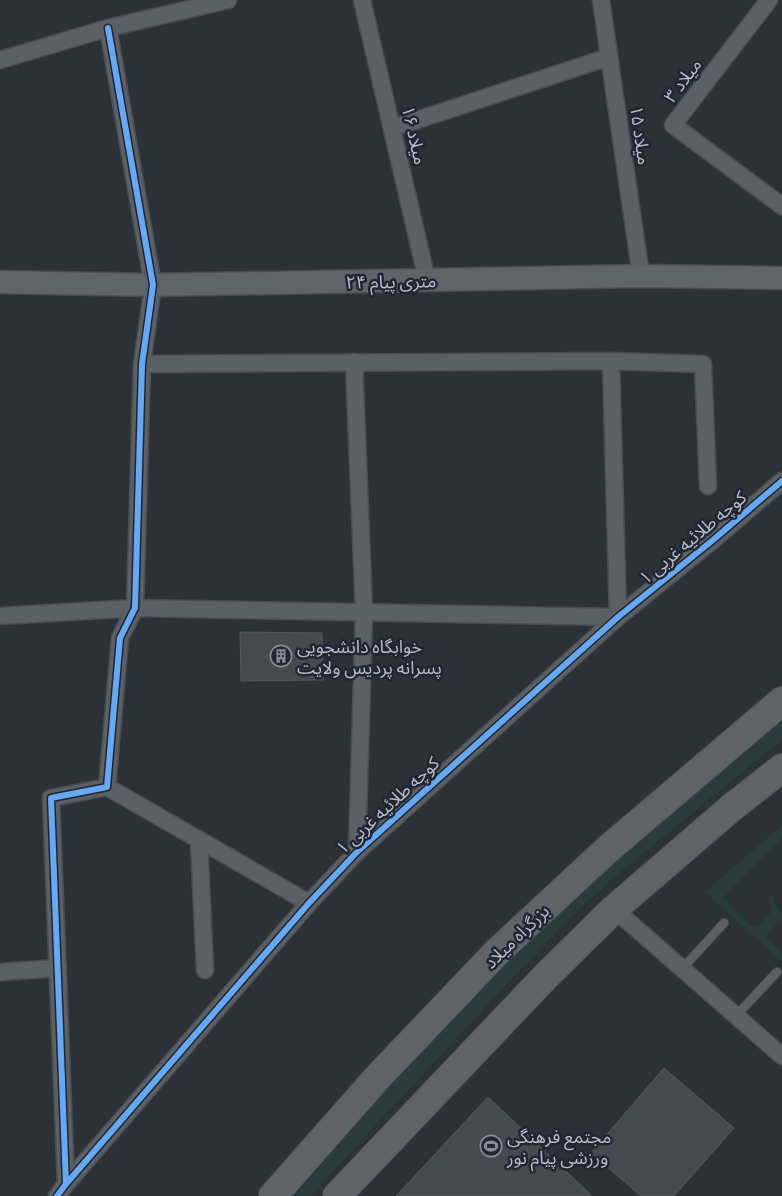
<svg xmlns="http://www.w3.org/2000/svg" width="782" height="1196" viewBox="0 0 782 1196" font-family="Barlow,'Noto Sans Arabic',sans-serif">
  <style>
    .green { fill: #293b3d }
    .building { fill: #454a4f; stroke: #53585f }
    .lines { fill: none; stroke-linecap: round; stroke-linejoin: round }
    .lane-casing { stroke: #494d52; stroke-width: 10 }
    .street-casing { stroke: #494d52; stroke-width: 19 }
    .secondary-casing { stroke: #494d52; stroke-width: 25 }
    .highway-casing { stroke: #484d53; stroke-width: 30 }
    .lane { stroke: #5b5f66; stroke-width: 8 }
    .street { stroke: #5b5f66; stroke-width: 16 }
    .secondary { stroke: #5f636a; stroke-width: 22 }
    .highway { stroke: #606366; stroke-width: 28 }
    .cycleway-casing { stroke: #1f2732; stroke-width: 9 }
    .cycleway { stroke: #66a8f1; stroke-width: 6 }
    .labels { text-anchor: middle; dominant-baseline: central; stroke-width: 5; stroke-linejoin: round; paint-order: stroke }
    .street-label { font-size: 18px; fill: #b6bdc8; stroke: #1f2732 }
    .poi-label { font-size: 18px; fill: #b6bdc8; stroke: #1f2732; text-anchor: start }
  </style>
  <rect width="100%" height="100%" fill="#2b3137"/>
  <path class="green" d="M782,721V740L613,878L566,921L331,1173L312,1196H295L360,1119L451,1020L594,876Z
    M780,827H782V838L723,898L751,926H758L772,911L769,904V895L773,896L778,910L782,913V921L779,920L766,938L782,953V962L705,892Z"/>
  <path class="building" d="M240,632L322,633L323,680L241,681Z
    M664,1068L734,1128L674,1196H641L591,1153Z
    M488,1097L591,1195L589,1196H396Z"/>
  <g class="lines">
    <g class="lane-casing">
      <path id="lane" d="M682,969L724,923
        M736,1016L777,972"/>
    </g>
    <g class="street-casing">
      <path id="street" d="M362,0L427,280
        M601,0L641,276
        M769,0L673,125L782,206
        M0,60L108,28L228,0
        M393,128L609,57
        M354,362L364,612L357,852
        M142,364L611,361L703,364L708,486
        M0,616L135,608L618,617L611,361
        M107,787L309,903
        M199,841L205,970
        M614,909L782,1056
        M0,972L58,968
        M66,1184L51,798L107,787L120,638L135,608L142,364L153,285L108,28
        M57,1196L66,1184L309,903L357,852L618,617L713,540L782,481"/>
    </g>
    <g class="secondary-casing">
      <path id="secondary" d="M0,282L153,285L641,276L782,278"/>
    </g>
    <g class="highway-casing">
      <path id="highway" d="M273,1196L377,1078L497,952L608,849L782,701
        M337,1196L546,976L614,909L731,808L782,768"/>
    </g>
    <use href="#lane" class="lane"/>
    <use href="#street" class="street"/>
    <use href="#secondary" class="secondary"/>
    <use href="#highway" class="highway"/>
    <g class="cycleway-casing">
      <path id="cycleway" d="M66,1184L51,798L107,787L120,638L135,608L142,364L153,285L108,28
        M57,1196L66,1184L309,903L357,852L618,617L713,540L782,481"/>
    </g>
    <use href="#cycleway" class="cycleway"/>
  </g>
  <defs>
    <g id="building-ring" transform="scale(1.125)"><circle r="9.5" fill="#1f2732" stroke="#858c95" stroke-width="1.5"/><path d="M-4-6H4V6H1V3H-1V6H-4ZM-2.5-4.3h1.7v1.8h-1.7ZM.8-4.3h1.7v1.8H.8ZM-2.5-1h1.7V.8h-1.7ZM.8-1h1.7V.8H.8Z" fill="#858c95"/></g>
    <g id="stadium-ring" transform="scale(1.125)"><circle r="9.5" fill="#1f2732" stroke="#858c95" stroke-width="1.5"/><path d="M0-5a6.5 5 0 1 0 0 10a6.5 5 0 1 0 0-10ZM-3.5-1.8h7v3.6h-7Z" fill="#858c95"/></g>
  </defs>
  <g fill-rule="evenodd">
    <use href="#building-ring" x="281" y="656"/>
    <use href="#stadium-ring" x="491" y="1146"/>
  </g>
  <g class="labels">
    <g class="street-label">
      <text transform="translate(682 80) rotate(-53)">میلاد ۳</text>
      <text transform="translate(415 135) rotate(77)">میلاد ۱۶</text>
      <text transform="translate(641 135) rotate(82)">میلاد ۱۵</text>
      <text transform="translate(391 281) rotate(-1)">۲۴ متری پیام</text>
      <text transform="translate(692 537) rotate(-40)">کوچه طلائیه غربی ۱</text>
      <text transform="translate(387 805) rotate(-43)">کوچه طلائیه غربی ۱</text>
      <text transform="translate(516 936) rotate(-44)">بزرگراه میلاد</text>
    </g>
    <g class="poi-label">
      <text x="297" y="646">خوابگاه دانشجویی<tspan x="297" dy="21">پسرانه پردیس ولایت</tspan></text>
      <text x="507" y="1136">مجتمع فرهنگی<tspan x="507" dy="21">ورزشی پیام نور</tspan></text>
    </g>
  </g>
</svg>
